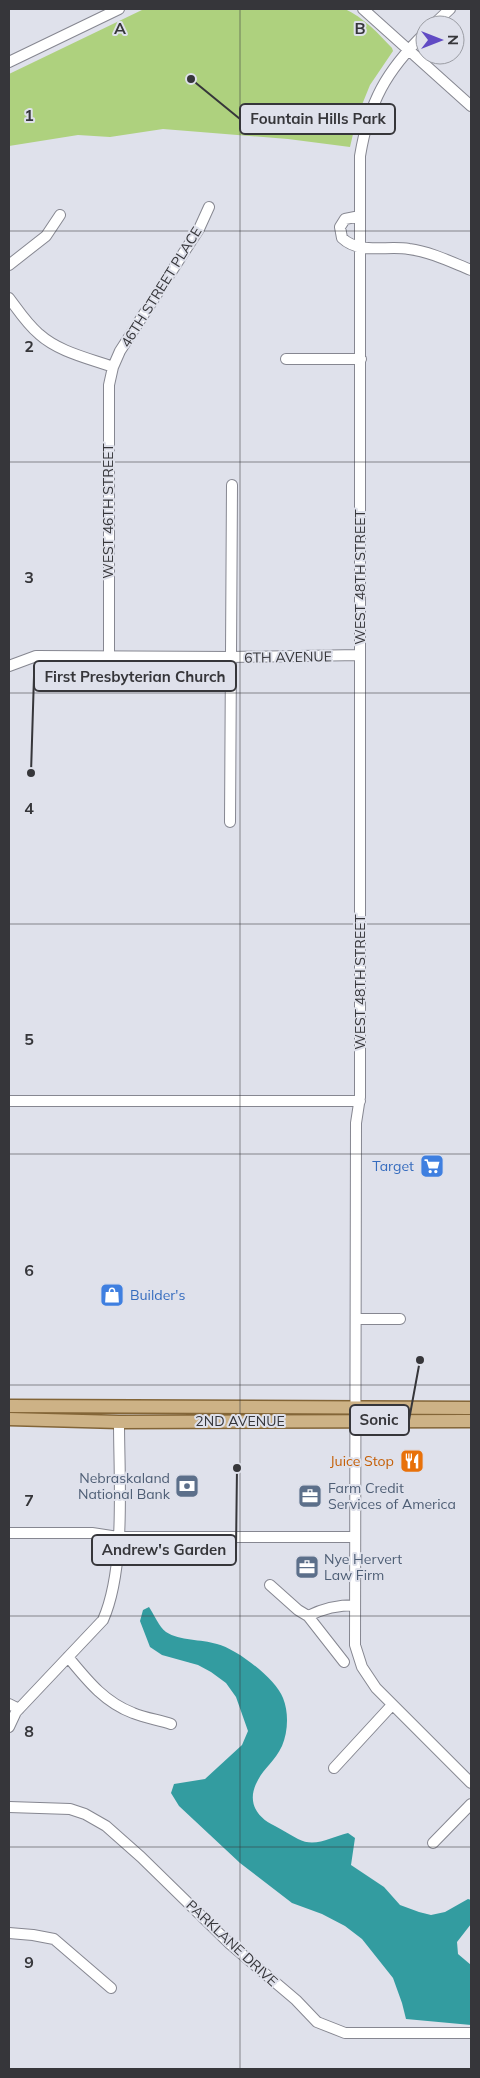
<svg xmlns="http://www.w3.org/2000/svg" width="480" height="2078" viewBox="0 0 480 2078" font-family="Mulish,sans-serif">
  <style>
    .green { fill: #aed17e }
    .water { fill: #339ca0 }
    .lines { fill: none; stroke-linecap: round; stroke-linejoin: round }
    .minor-casing { stroke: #868791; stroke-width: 12 }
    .major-casing { stroke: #836537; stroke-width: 15 }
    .minor { stroke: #fff; stroke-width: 10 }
    .major { stroke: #cdb286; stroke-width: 12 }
    .grid { fill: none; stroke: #36363a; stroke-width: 1; stroke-opacity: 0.55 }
    .labels { text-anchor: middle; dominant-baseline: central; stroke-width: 4; stroke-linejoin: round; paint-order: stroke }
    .street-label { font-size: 14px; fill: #36363a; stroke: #dfe1eb }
    .shop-label { font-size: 14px; fill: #366cbe; stroke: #dfe1eb; text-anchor: end }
    .food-label { font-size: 14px; fill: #c56008; stroke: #dfe1eb; text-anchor: end }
    .service-label { font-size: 14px; fill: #4e5e75; stroke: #dfe1eb; text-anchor: start }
    .grid-label { font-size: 16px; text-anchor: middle; font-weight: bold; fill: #36363a; stroke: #dfe1eb; stroke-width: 4; stroke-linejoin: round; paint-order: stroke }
    .leader { fill: none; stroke: #36363a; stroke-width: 2 }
    .callout-dot { fill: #36363a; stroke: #dfe1eb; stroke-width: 2 }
    .callout { fill: #dfe1eb; stroke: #36363a; stroke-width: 2 }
    .callout-label { font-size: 15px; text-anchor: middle; font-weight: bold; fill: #36363a }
  </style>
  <rect width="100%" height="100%" fill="#dfe1eb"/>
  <path class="green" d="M144,9H345C363,17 379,34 392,48L393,51L370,85L357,117L350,147L288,139L163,129L110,137L78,135L9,146V74Z"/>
  <path class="water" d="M149,1607C154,1614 159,1627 166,1632C180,1641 201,1639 217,1644C237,1649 276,1679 283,1698C289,1713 288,1732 282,1746C275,1761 264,1768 258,1780C246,1801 256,1817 275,1826C283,1830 290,1835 298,1839C315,1848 331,1837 348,1833L355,1838L351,1865L384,1887L400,1905L419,1912L431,1915L445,1912L468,1899L471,1900V1924L457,1942L458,1954L471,1965V2025L406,2019L402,2003L393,1978L362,1939L345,1926L322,1914L292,1903L240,1863L179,1806L171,1793L174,1784L205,1779L242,1745L248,1731L236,1697L226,1683L211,1672L198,1665L162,1655L150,1647L140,1621L143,1610Z"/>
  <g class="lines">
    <g class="minor-casing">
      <path id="minor" d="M363,9L471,106
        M433,25L450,9
        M425,33C386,71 369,102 360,156V1097L356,1123L355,1645L362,1667L376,1688L471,1783
        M9,62L119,9
        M360,216L345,219L340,227L342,238C360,255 387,245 409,249C431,252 451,262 471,270
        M9,265L46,236L60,215
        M9,298C18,310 27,324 39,334C59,352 88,358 113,367
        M286,359H361
        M109,656V385L113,367L120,351L199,229L209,207
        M9,666L36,656L231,657L360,655
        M230,822L232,485
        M9,1101H360
        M356,1319H400
        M9,1533H92L118,1537H355
        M270,1585L298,1610L308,1616L344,1662
        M308,1616C324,1608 337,1605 355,1605
        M68,1657C87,1680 104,1702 133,1713C145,1718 159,1720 171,1724
        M9,1704L19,1709
        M9,1727L16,1712L103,1620C126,1568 119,1479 119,1422
        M334,1768L392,1705
        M9,1807L70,1809L85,1814L106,1826L141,1857L230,1944L296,2000L317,2022L345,2033H471
        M433,1843L471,1804
        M9,1933L33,1935L54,1939L111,1988"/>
    </g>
    <g class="major-casing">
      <path id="major" d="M9,1406L471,1408
        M9,1419L119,1422L471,1421"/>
    </g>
    <use href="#minor" class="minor"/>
    <use href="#major" class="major"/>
  </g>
  <path class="grid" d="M240,9V2069M9,231H471M9,462H471M9,693H471M9,924H471M9,1154H471M9,1385H471M9,1616H471M9,1847H471"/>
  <defs>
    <g id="supermarket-square" transform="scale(1.25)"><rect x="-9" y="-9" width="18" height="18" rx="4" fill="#3f7fe0" stroke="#dfe1eb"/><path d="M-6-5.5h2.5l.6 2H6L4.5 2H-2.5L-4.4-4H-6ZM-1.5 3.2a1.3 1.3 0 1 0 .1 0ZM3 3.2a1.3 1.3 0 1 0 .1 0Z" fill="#fff"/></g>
    <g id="shop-square" transform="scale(1.25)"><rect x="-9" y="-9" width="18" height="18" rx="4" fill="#3f7fe0" stroke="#dfe1eb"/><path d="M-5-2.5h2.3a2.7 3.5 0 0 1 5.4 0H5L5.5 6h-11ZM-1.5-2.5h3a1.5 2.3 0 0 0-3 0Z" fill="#fff"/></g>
    <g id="restaurant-square" transform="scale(1.25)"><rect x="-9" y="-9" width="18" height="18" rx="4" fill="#e8710a" stroke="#dfe1eb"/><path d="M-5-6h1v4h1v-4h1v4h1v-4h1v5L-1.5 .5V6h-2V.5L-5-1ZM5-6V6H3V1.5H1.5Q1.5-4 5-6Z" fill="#fff"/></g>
    <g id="bank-square" transform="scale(1.25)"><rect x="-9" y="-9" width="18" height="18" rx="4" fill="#5c6f8a" stroke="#dfe1eb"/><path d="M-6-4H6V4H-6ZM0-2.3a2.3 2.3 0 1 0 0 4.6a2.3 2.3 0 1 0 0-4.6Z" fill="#fff"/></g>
    <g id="office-square" transform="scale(1.25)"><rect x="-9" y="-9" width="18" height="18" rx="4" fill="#5c6f8a" stroke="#dfe1eb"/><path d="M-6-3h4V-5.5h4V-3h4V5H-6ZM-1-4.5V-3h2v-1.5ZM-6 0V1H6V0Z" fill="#fff"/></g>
  </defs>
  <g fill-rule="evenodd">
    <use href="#supermarket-square" x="432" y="1166"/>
    <use href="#shop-square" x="112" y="1295"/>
    <use href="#restaurant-square" x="412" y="1461"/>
    <use href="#bank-square" x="187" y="1486"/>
    <use href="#office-square" x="310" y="1496"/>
    <use href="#office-square" x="307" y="1567"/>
  </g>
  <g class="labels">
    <g class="street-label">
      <text transform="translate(161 287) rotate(-58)">46TH STREET PLACE</text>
      <text transform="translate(108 511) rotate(-90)">WEST 46TH STREET</text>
      <text transform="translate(360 577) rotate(-90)">WEST 48TH STREET</text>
      <text transform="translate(288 657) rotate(-1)">6TH AVENUE</text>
      <text transform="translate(360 982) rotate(-90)">WEST 48TH STREET</text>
      <text x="240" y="1421">2ND AVENUE</text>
      <text transform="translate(232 1943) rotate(43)">PARKLANE DRIVE</text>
    </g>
    <g class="shop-label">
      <text x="414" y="1166">Target</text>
      <text x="130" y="1295" text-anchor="start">Builder's</text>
    </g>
    <g class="food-label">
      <text x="394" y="1461">Juice Stop</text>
    </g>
    <g class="service-label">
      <text x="170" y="1478" text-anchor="end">Nebraskaland<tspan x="170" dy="16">National Bank</tspan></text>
      <text x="328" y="1488">Farm Credit<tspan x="328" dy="16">Services of America</tspan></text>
      <text x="324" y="1559">Nye Hervert<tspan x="324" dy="16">Law Firm</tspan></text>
    </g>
  </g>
  <g class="grid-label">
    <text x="120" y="34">A</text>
    <text x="360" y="34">B</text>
    <text x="29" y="121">1</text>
    <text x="29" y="352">2</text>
    <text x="29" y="583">3</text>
    <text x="29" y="814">4</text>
    <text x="29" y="1045">5</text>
    <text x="29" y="1276">6</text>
    <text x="29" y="1506">7</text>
    <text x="29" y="1737">8</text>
    <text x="29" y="1968">9</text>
  </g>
  <path class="leader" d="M191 79L240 119M31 773L34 676M420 1360L409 1420M237 1468L236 1550"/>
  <g class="callout-dot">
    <circle cx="191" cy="79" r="5"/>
    <circle cx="31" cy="773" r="5"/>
    <circle cx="420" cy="1360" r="5"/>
    <circle cx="237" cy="1468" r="5"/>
  </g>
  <g class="callout">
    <rect x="240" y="104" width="155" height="30" rx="5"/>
    <rect x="34" y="661" width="202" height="30" rx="5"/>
    <rect x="350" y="1405" width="59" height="30" rx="5"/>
    <rect x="92" y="1535" width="144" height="30" rx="5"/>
  </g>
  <g class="callout-label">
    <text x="318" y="124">Fountain Hills Park</text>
    <text x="135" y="682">First Presbyterian Church</text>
    <text x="379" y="1425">Sonic</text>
    <text x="164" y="1555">Andrew's Garden</text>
  </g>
  <rect width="480" height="2078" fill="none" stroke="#36363a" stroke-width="20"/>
  <g transform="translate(440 40) rotate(90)"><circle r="24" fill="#dfe1eb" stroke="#9b9da4"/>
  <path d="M0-4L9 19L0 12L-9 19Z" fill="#614bc4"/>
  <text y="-8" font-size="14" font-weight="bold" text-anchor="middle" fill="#36363a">N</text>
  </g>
</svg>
